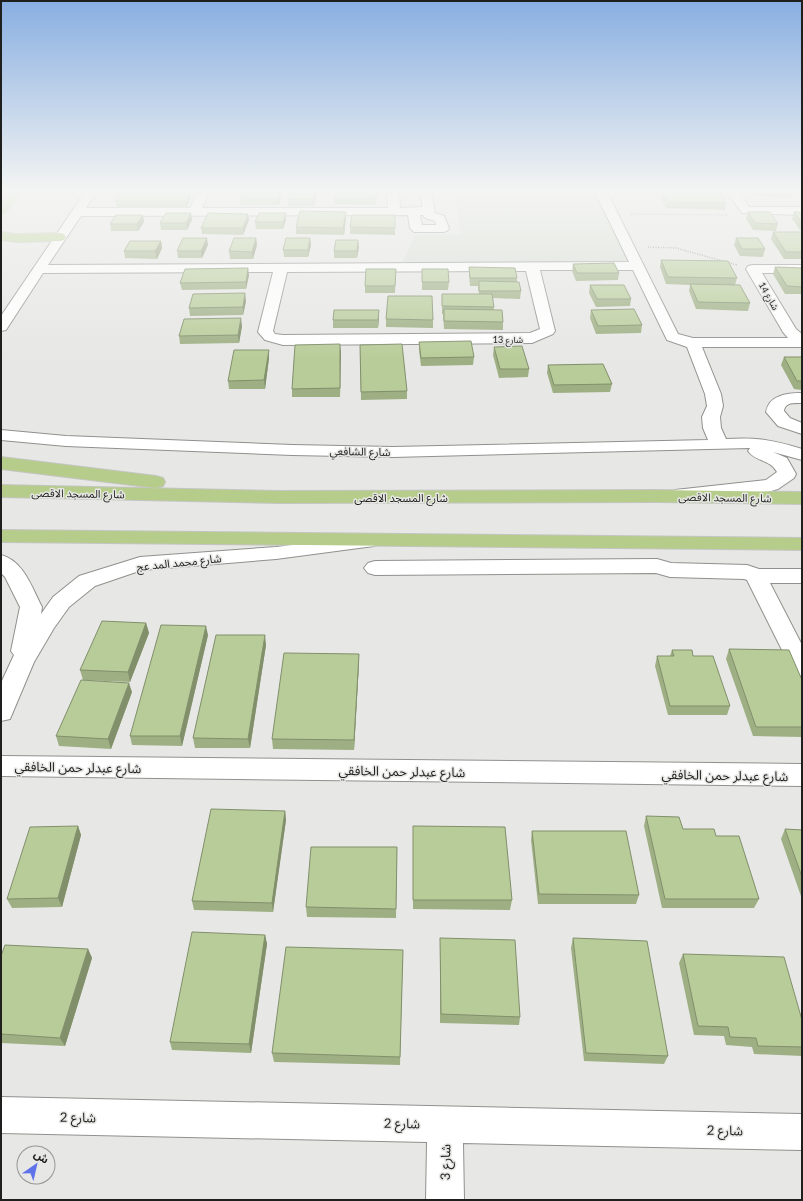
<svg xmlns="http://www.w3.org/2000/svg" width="803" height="1201" viewBox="0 0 803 1201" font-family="Lato,'Noto Sans Arabic',sans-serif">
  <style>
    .built { fill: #d9ddd3 }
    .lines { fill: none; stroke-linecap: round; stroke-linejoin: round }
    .minor-casing { stroke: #90918e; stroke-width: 2 }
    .major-casing { stroke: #c5c5c4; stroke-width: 2 }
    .path { stroke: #90918e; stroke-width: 1.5; stroke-dasharray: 1 1.5; stroke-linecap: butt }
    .minor { fill: #fff; fill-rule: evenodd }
    .major { fill: #b6cc8a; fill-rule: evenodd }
    .wall { fill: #9eaf84 }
    .shaded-wall { fill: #818f6b }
    .building { fill: #b8cc99; stroke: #818f6b }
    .labels { text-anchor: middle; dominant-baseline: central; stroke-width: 3; stroke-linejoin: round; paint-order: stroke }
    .far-street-label { font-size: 9px; fill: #1f1f1e; stroke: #e7e8e5 }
    .street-label { font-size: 11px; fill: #1f1f1e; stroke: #e7e8e5 }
    .near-street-label { font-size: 13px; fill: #1f1f1e; stroke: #e7e8e5 }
  </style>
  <rect width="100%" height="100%" fill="#e7e8e5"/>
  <path class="built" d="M455,192H598L634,262L402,263L415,235L461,234Z"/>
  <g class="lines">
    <g class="minor-casing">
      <path id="minor" d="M85,192H97L86,208H190L197,192H209L202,208H388L387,192H399L400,208L422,207V197L409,194L407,192H431L435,213L444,216L449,228L447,231L443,232H414L410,228L408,215L81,216L48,265L629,262L595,192H607L678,334L693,338H788L783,332L746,269L748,266L753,265H802V273H762L796,329L802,334V347H702L721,394L723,406L720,417L721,428L726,439C755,437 774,440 802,449V460L773,452L787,458L796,474L794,478L778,489L771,491L682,500L675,498L672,494L675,490L766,480L777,472C770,459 756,462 748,451L750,448L393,457L292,455L66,446L1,440V430L66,436L292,445L393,447L708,440L703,428L702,417L707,406L705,394L687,347L667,340L633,270H540L555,331L553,334L532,343L283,345L265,340L258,332L273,272L43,273L6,330L1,331V316ZM420,215H423L425,218L435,221L436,225H422ZM526,271L540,329L530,333L283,335L275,334L273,331L287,272Z
        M727,192H739L749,207H802V215L742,213Z
        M802,393V403C794,403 785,402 784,411L790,418L802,423V434L778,426L766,412C769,395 787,393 802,393Z
        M367,536L374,538L377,542L374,546L276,559L142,570L95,586L69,607L54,628L34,662L10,719L1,721V683L14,655L11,651L20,607L5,577L1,573V555C24,561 32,588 42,607L41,614L53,597L79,576L140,557L276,547Z
        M657,559L671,563L747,565L759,569H802V583H770L802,645V676L794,674L747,580L744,579L670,577L656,573L375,575L368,573L364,568L368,563L375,561Z
        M1,756L802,764V786L1,776Z
        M1,1097L802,1114V1150L463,1143L464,1200H426L427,1142L1,1133Z"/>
    </g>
    <g class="major-casing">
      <path id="major" d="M10,192H22L5,213L1,214V203Z
        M1,232L16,234L60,233L64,234L66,237L64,240L60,241L16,242L1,240Z
        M1,457L156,476L163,478L165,482L163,486L156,488L1,469Z
        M1,485L280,491L657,490L802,492V504L657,502L280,503L1,497Z
        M1,530L802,538V550L1,542Z"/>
    </g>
    <path class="path" d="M631,214L728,215
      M648,247L676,248L737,265"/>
    <use href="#minor" class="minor"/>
    <use href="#major" class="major"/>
  </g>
  <path class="wall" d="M317,192L314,206H288V199Z
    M377,192L376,205L334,204V198Z
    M662,192H720L726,203L725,210L666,208L661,198Z
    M751,192H794L793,197L753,196Z
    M191,198L186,208H117L115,201Z
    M240,198H281L279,205H240Z
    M748,212L778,224L776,231L753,230L746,219Z
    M794,212H802V230H800L792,219Z
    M191,213L192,220L187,230H161L160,223Z
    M286,213V220L283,229H256L255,222Z
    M248,214L249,220L243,235L202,234L201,228Z
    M143,215L144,222L138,231H111L110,224Z
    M346,218L344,235L296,234V227Z
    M395,222V235L350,234V227Z
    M773,232H802V259H784L771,239Z
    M256,238L257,245L253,259H230L229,251Z
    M310,238L311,245L308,257H284L283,250Z
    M736,238L765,249L763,257L740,256L734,245Z
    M161,241L162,248L157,259L125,258L124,251Z
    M208,245L202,258H178L177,251Z
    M359,247L357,258H334V251Z
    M661,260L737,278L735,285L750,303L748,311L696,309L689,291L690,285L666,284L660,267Z
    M573,264L619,273L618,280L576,281L572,271Z
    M469,267L517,278V282L521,291L520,299L493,298L494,310L503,322V330L444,329L443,314H442V294H479L478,286H470L469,275Z
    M775,267L802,268V294H785L773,274Z
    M396,269L395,293H365V286Z
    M422,269L449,282L448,290H422Z
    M249,275L246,289L182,290L180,283Z
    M590,285L631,299L630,306L596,307L589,293Z
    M246,301L243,315L190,316L189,308Z
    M591,310L642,325L641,333L596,334L590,318Z
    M379,318L378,328H333V320Z
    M386,319L433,320V328L386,327Z
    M242,326L239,343L180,344L179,336Z
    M419,342L474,357L473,365L421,366L419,350Z
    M340,344V397H292V389Z
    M360,345L407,391V399L361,400Z
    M494,347L529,369L528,377L499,378L493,355Z
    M269,350V358L265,389H229L228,381Z
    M784,357H802V390L794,389L781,365Z
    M548,365L612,384L610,392L553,393L547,373Z
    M146,623L149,633L130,682L83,680L80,670Z
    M208,635L182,746L132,745L130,736Z
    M266,645L250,748H195L193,738Z
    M729,649L802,680V737L753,736L726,659Z
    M672,650L693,656L730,706L727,715H668L655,666L657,656H670Z
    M359,654V663L354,750L273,749L272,739Z
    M132,692L111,749L59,746L56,736Z
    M285,811L286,820L273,912L194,910L192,901Z
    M646,816L683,829L716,836L759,899L754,908H662L644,826Z
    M78,826L81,835L62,907L12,908L7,899Z
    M413,826L512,900L510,910L413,909Z
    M785,829L802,830V899L781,839Z
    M532,831L639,895L636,904H538L531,840Z
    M397,847L396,918L307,917L306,907Z
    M265,935L267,944L251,1053L172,1050L170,1042Z
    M440,938L520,1017L519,1025L440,1023Z
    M573,938L668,1056L664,1064L584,1061L571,948Z
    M88,949L92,958L65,1046L1,1043V956Z
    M403,950L400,1065L274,1062L272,1053Z
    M683,954L802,1020V1056L754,1054L752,1047L726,1045L724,1036L694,1035L679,963Z"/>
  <path class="shaded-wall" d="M190,192L191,198L186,208L185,201Z
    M280,192L281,198L279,205L278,199Z
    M315,192H317L314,206L313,200Z
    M346,212V218L344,235L343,228Z
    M191,213L192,220L187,230L186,223Z
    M286,213V220L283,229V222Z
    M248,214L249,220L243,235V228Z
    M143,215L144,222L138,231L137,224Z
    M207,238L208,245L202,258L201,251Z
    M256,238L257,245L253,259L252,252Z
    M310,238L311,245L308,257V250Z
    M358,240L359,247L357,258V251Z
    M161,241L162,248L157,259L155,251Z
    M248,268L249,275L246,289V282Z
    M245,293L246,301L243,315V307Z
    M379,310V318L378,328V320Z
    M241,318L242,326L239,343L238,335Z
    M340,344L341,352L340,397Z
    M269,350V358L265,389L264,380Z
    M146,623L149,633L130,682L128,672Z
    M206,626L208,635L182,746L180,736Z
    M265,635L266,645L250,748L248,739Z
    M359,654V663L354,750V740Z
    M129,683L132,692L111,749L108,739Z
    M285,811L286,820L273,912L272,903Z
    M78,826L81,835L62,907L58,898Z
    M265,935L267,944L251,1053L249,1044Z
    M88,949L92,958L65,1046L60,1038Z"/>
  <path class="building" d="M121,192H190L185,201H115Z
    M242,192H280L278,199L240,198Z
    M290,192H315L313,200L288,199Z
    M335,192H377L376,198H334Z
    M663,192H720L726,203L667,202Z
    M300,211L346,212L343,228L296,227Z
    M748,212H770L778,224L755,223Z
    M794,212H802V223Z
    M166,213H191L186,223H160Z
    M208,213L248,214L243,228H201Z
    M259,213H286L283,222H255Z
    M116,215H143L137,224H110Z
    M352,215H395V228L350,227Z
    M773,232H802V252H786Z
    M183,238H207L201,251H177Z
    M234,238H256L252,252L229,251Z
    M286,238H310L308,250H283Z
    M736,238H758L765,249H742Z
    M336,240H358L357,251H334Z
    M130,241H161L155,251H124Z
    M661,260L728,261L737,278L668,277Z
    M614,263L619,273H577L573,264Z
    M469,267L515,268L517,278H470Z
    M775,267L802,268V287L787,286Z
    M248,268L246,282L180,283L185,269Z
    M366,269H396L395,286H365Z
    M422,269H448L449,282H422Z
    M479,281L519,282L521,291H479Z
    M690,284L740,285L750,303L698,302Z
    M590,285H624L631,299H597Z
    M245,293L243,307L189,308L193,294Z
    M442,294H492L494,307L442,306Z
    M388,296H432L433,320L386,319Z
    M444,309L502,310L503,322L444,321Z
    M634,309L642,325L598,326L591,310Z
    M334,310H379L378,320H333Z
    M241,318L238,335L179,336L184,319Z
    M471,341L474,357L421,358L419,342Z
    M340,344V388L292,389L295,345Z
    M402,344L407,391L361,392L360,345Z
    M522,346L529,369H500L494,347Z
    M234,350H269L264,380L228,381Z
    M784,357H802V381H797Z
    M603,364L612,384L554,385L548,365Z
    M102,621L146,623L128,672L80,670Z
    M161,625L206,626L180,736H130Z
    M216,635H265L248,739L193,738Z
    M729,649L789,650L802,680V727H756Z
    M672,650H692L693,656H713L730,706H670L657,656H674Z
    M284,653L359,654L354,740L272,739Z
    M81,680L129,683L108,739L56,736Z
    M211,809L285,811L272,903L192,901Z
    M646,816L679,817L683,829H714L716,836H739L759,899H665Z
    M78,826L58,898L7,899L30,827Z
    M413,826L505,827L512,900H413Z
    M785,829L802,830V877Z
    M532,831H626L639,895L539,894Z
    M311,847H397L396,909L306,907Z
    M192,932L265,935L249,1044L170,1042Z
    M440,938L515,940L520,1017L441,1014Z
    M573,938L647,941L668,1056L586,1053Z
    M5,945L88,949L60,1038L1,1034V956Z
    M286,947L403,950L400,1057L272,1053Z
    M683,954L784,957L802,1020V1047L758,1046L756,1038L730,1037L728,1027L698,1026Z"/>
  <linearGradient id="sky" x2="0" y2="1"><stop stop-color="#88aee1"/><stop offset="0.53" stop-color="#f4f5f3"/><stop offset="1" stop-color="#f4f5f3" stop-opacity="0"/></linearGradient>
  <rect width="803" height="360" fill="url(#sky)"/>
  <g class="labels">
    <g class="far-street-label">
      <text transform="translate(769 296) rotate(60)">شارع 14</text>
      <text x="508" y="339">شارع 13</text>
    </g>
    <g class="street-label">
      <text transform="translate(360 451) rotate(1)">شارع الشافعي</text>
      <text transform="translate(78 493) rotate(1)">شارع المسجد الاقصى</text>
      <text x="401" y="497">شارع المسجد الاقصى</text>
      <text transform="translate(725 497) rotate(1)">شارع المسجد الاقصى</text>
      <text transform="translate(179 562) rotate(-6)">شارع محمد المد عج</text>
    </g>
    <g class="near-street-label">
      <text transform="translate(78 767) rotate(1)">شارع عبدلر حمن الخافقي</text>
      <text transform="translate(402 771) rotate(1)">شارع عبدلر حمن الخافقي</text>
      <text transform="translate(725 775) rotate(1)">شارع عبدلر حمن الخافقي</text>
      <text transform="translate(78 1117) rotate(1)">شارع 2</text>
      <text transform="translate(402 1123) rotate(1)">شارع 2</text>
      <text transform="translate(725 1130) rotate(1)">شارع 2</text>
      <text transform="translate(445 1162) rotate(-89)">شارع 3</text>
    </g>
  </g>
  <rect width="803" height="1201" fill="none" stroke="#1f1f1e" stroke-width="4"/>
  <g transform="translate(36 1165) rotate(34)"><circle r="19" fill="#e7e8e5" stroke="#979895"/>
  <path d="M0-3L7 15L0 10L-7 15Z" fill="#5e73ea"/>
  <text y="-6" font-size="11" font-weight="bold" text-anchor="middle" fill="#1f1f1e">ش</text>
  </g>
</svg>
